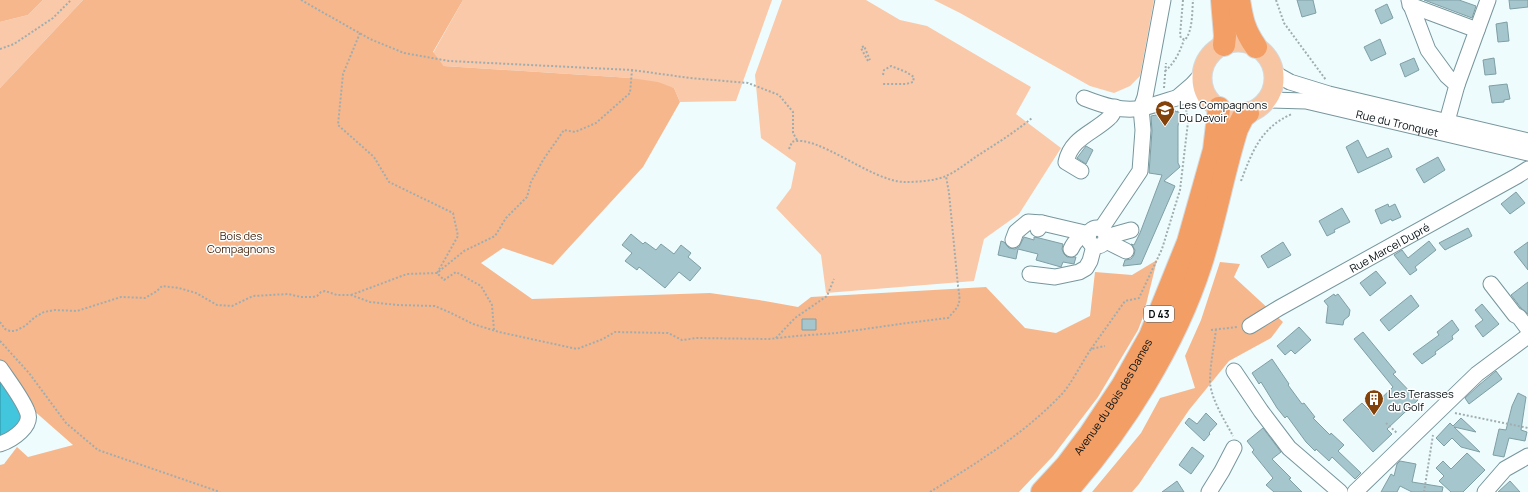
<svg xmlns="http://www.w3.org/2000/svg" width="1528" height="492" viewBox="0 0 1528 492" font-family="Manrope,sans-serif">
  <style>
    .green { fill: #fac9a9 }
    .forest { fill: #f7b78d }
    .water { fill: #42c6dd; stroke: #2f8fa0 }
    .building { fill: #a6c6cd; stroke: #7f9fa5 }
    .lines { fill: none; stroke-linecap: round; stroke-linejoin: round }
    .minor-casing { stroke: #77969c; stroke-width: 17 }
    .major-casing { stroke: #d7d8d9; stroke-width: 21 }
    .highway-casing { stroke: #d7d8d9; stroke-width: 24 }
    .path { stroke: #a0adaf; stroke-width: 2; stroke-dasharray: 2 2; stroke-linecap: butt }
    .minor { stroke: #fff; stroke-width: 15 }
    .major { stroke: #f7c5a2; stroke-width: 19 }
    .highway { stroke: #f29e64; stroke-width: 22 }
    .labels { text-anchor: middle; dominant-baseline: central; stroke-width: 3; stroke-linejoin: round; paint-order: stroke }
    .shield { fill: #fff; stroke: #4f5658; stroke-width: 1 }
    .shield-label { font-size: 10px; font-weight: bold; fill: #040e11 }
    .poi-label { font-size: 11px; fill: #040e11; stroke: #fff; text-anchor: start }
    .street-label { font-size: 11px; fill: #040e11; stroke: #fff }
    .park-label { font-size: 11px; fill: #43240d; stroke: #fff }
  </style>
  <rect width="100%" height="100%" fill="#eefcfe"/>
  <path class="green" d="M43,0H83L0,88V22L28,15Z
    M463,0H772L736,101L680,102L674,88L631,78L444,66L433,53Z
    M782,0H866L900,20L927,26L1031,87L1016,114L1061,148L1019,214L984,239L974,281L826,293L821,255L776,208L791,188L796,163L761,138L755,75Z
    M934,0H1154L1140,76L1130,86L1114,93L1090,86L960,13Z"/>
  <path class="forest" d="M0,0H43L28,15L0,22Z
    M83,0H463L433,52L444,66L631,78L658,82L674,88L680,102L643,167L553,265L503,248L481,263L532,299L710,293L759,300L798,307L811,297L986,287L1025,328L1056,333L1090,316L1095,272L1132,275L1157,260L1143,317L1138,330L1098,397L1053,456L1019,492H0V465L4,464L17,447L28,457L73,445L16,395L0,388V88Z
    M1220,262L1240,264L1234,277L1283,322L1271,338L1229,361L1189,410L1139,484L1132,492H1092L1141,433L1160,398L1195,388L1185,356L1201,320Z"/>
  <path class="water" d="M0,369L27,422L0,442Z"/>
  <path class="building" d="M1297,0H1313L1316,13L1302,17Z
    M1424,0H1459L1476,6L1472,18Z
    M1509,0H1528V7L1510,9Z
    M1387,4L1393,18L1381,24L1375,10Z
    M1507,22L1509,41L1498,42L1496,24Z
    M1380,39L1386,54L1371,61L1364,47Z
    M1414,58L1419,70L1405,77L1400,64Z
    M1494,58L1496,74L1485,75L1483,60Z
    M1507,84L1510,99L1504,100V102L1492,103L1489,86Z
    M1176,111V112L1178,111V113H1180L1178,126V163L1180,167L1164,181L1175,186L1141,264L1123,266L1125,260L1131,259L1134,255L1135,250L1131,244L1134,245L1140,233L1162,175L1149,173L1152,131L1151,116Z
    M1358,140L1367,158L1388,148L1392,157L1358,173L1346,147Z
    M1086,146L1093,150L1086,164L1077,158Z
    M1438,157L1445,170L1424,183L1416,169Z
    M1516,192L1525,203L1510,214L1501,204Z
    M1388,204L1389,207L1395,204L1401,217L1392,221L1391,219L1381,224L1375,210Z
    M1342,208L1350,222L1334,230L1335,232L1327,236L1319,221Z
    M1468,228L1472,236L1445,250L1439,243Z
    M631,234L643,244L645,242L656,250L661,244L674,254L681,245L691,253L688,257L701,268L690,281L679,272L665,288L639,267L637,270L625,261L632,253L622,245Z
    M1024,237L1034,240V237L1039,238L1063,244L1062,249L1064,254L1067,257H1076L1074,264L1063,262L1061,267L1036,260L1038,254L1018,249L1016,259L998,255L1001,241L1004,242L1009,248L1015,249L1019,247Z
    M1429,241L1436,250L1415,267L1417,270L1410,275L1394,255L1402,250L1408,258Z
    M1283,242L1291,255L1268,268L1261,256Z
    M1528,242V270L1514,252Z
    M1376,271L1386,283L1370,296L1360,283Z
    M1528,282V314L1521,308L1511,295Z
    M1334,294L1335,296L1338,294L1350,310L1349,316L1344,320L1343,325L1326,323L1328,306L1324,301Z
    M1411,295L1419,306L1389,331L1380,320Z
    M1482,304L1499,324L1483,337L1475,326L1483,320L1475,310Z
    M802,319H816V330H802Z
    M1452,320L1459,330L1452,336L1453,339L1435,352L1436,354L1422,364L1413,354L1439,335L1437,332Z
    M1299,327L1311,340L1295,354L1291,350L1285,355L1277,346Z
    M1363,332L1396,372L1393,374L1418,400L1387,429L1392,434L1373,452L1343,420L1362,403L1369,410L1393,387L1354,339Z
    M1272,359L1289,384L1288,385L1302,404L1304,403L1315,417L1313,418L1330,435L1331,433L1344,445L1338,451L1361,473L1355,479L1332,457L1329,461L1316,449L1315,451L1306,442L1287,416L1285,418L1277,408L1261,382L1259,384L1252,373Z
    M1496,371L1502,379L1469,404L1465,398L1479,385Z
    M1518,393L1526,397L1521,430L1527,432L1525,441L1509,438L1504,457L1493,455L1499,429L1506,430L1512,406Z
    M1206,413L1217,424L1209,433L1210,434L1204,441L1185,423L1189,418L1197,424Z
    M1461,418L1476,432L1454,427L1480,452L1461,447L1452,438L1444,446L1436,438L1450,423L1453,426Z
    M1263,428L1281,452L1272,459L1291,478L1289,479L1302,492H1274L1266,485L1273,478L1252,452L1254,450L1247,441Z
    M1192,447L1204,456L1191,474L1179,465Z
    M1467,453L1485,470L1463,492H1451L1439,481L1444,476L1436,468L1443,461L1451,469Z
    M1400,461L1416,464L1412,482L1443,487L1442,492H1412L1400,486L1397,492H1381L1391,474L1394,476L1397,464Z
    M1177,481L1184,492H1162L1173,484Z
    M1510,481L1520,492H1498Z"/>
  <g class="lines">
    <g class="minor-casing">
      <g id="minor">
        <path d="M1409,0L1428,50L1447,76L1457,85L1444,132"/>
        <path d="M1410,5L1477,30"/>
        <path d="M1274,73L1290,82L1329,94L1528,141"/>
        <path d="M1457,85L1488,0"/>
        <path d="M1178,97L1192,85L1203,73"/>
        <path d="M1084,98C1102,105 1122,112 1142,108C1166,103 1182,91 1209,98"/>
        <path id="s1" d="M1266,100L1306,101L1528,153"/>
        <path d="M1081,171L1066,162C1071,138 1093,133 1109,118C1112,116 1114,111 1115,107"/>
        <circle cx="1097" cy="237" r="9"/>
        <path d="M1038,229L1042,223L1089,234"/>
        <path d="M1101,229L1140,171L1143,130L1141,108L1145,97L1163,0"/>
        <path d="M1106,237L1131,230"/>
        <path d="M1013,240L1016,232L1028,222L1042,223"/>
        <path d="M1106,241L1126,251"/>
        <path d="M1071,249C1075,240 1080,236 1089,234"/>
        <path d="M1030,274L1055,277L1079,272L1086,268L1090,261L1094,246"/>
        <path d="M1491,284L1515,315L1519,317L1528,329"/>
        <path id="s2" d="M1250,326L1279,308L1517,176L1528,169"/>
        <path d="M0,368C8,380 22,398 27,411C34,426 12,440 0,444"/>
        <path d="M1234,371L1261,411L1289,448L1340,492"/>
        <path d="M1209,492L1222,471L1234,448"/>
        <path d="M1355,492L1477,374L1528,336"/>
        <path d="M1485,492L1505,469L1528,456"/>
      </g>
    </g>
    <g class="major-casing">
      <path id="major" d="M1202 78a36 36 0 1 1 72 0a36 36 0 1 1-72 0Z"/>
    </g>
    <g class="highway-casing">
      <g id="highway">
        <path d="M1222,0L1225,36L1224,45"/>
        <path d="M1239,0C1242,19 1244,30 1256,47"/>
        <path id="s3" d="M1042,492L1066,466L1090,434L1122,386L1150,336L1188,242L1214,150L1219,108"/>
        <path d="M1066,492C1123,428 1175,345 1201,264C1215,220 1223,174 1237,129L1243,117L1248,113"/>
      </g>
    </g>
    <path class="path" d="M301,0L370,39L404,53L449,61L632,70L690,78L748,83L779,95L793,112V133L797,140
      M1183,0L1180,35L1181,38L1185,40C1193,30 1192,12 1193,0
      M1276,0L1284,23L1326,80
      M360,33L343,74L338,125L374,157L389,182L453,213L458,236L437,273L444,280L456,272L481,286L492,305L494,330
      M0,49L14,44L53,18L71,0
      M868,61L861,48L864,46L870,60
      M1165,71C1175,63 1180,51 1184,40
      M883,75L884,70L891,66L906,72L914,77L913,82L906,84H883
      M1164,88L1166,63
      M789,149L792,142C816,133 871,181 904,182C917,182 935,181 946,176C957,171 967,163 977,156C996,144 1015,132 1032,118
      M1241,181C1252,152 1261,127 1292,114
      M351,295L407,274L437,273L464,251L495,236L506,218L527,197L531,182L543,160L564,130L575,132L596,123L630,93L632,70
      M0,322L5,329L10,331H15L25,326L35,317L44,312L55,310L77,311L121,297L145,298L157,291L162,286L179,288L196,293L217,305L232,306L253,296L288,294L301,297H313L317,296L321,292L325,291L337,295H351L370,302L397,305L435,306L451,313L473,324L499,332L577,349L603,339L615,332L668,333L682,340L697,338L769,339L796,336L837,333L907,323L948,318C960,305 961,304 958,286L949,193L946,176
      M1216,329C1214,347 1210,364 1210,382C1211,399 1225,421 1233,436
      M1211,330L1237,327
      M776,338L795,318L827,296L834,279
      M0,341L29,373L66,423L98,450L220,492
      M1091,349L1125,301L1139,298L1162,249L1180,190L1188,122L1186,108
      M1455,413L1528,428
      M1386,423L1397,433
      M930,492C975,464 1024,434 1061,395C1071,385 1082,362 1091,349L1105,346
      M1424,492L1433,435"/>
    <use href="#minor" class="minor"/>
    <use href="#major" class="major"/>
    <use href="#highway" class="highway"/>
  </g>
  <defs>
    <g id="university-pin" transform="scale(1)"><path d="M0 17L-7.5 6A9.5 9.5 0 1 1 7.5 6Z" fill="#824209" stroke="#fff"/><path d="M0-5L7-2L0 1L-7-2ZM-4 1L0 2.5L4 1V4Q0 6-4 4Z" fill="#fff"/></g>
    <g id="building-pin" transform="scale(1)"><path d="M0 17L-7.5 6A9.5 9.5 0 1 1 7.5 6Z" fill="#824209" stroke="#fff"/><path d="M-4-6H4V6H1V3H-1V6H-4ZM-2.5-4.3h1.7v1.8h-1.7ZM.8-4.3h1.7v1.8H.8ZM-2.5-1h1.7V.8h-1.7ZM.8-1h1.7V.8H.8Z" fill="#fff"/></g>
  </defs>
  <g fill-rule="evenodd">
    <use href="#university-pin" x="1165" y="110"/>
    <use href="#building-pin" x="1374" y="399"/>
  </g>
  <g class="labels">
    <rect class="shield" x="1144" y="306" width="30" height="16" rx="3"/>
    <g class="shield-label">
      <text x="1159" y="314">D 43</text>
    </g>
    <g class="poi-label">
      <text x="1179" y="104">Les Compagnons<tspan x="1179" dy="13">Du Devoir</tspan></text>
      <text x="1388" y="393">Les Terasses<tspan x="1388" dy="13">du Golf</tspan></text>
    </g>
    <g class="street-label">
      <text stroke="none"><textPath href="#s1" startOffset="134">Rue du Tronquet</textPath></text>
      <text stroke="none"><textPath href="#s2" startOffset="160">Rue Marcel Dupré</textPath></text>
      <text stroke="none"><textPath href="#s3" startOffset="119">Avenue du Bois des Dames</textPath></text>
    </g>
    <g class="park-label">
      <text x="241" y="235">Bois des<tspan x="241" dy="13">Compagnons</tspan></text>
    </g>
  </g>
</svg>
